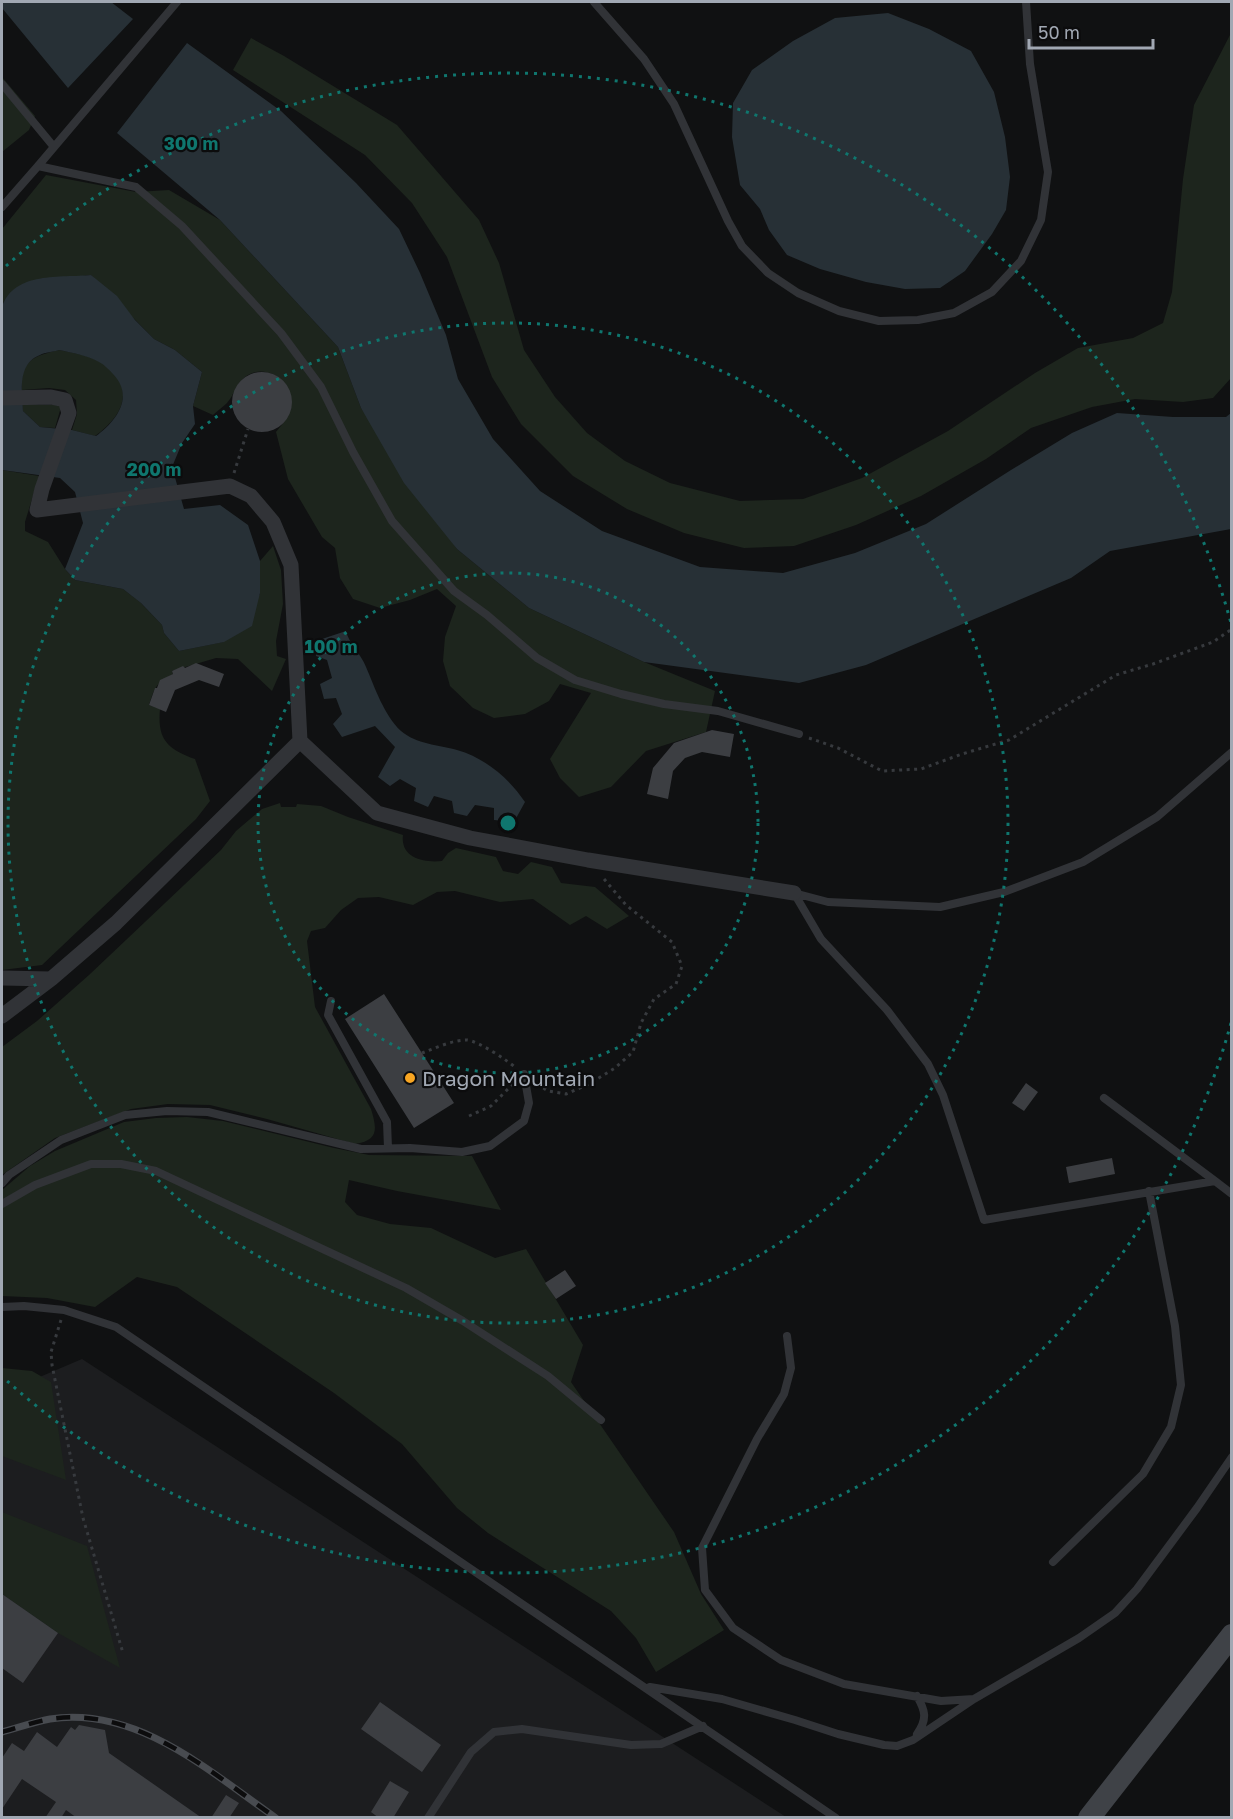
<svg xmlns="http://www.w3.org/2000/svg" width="1233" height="1819" viewBox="0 0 1233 1819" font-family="'Golos Text',sans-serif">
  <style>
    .built { fill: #1c1d1f }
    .green { fill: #1d251d }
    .water { fill: #273036; fill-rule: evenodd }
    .building { fill: #3c3e42 }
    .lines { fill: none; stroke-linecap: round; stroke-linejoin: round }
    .path { stroke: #373a3e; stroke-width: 3; stroke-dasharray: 3 4.5; stroke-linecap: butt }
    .lane { stroke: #313337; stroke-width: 8 }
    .street { stroke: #313337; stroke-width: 15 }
    .secondary { stroke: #3f4247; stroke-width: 22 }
    .rail-casing { stroke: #484b50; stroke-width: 7 }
    .rail { stroke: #0c0c0d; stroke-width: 4.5; stroke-dasharray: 14; stroke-linecap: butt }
    .ring { fill: none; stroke: #0f766e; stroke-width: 3; stroke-dasharray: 3 6 }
    .poi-dot { fill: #f8a522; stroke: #0c0c0d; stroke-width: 2 }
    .labels { text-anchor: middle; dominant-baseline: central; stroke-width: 4.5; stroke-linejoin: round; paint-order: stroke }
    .poi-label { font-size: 21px; fill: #a1a8b3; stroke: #0c0c0d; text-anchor: start }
    .centre { fill: #0f766e; stroke: #0c0c0d; stroke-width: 3 }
    .ring-label { font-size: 18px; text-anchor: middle; font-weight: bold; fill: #0f766e; stroke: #0c0c0d; stroke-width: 4.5; stroke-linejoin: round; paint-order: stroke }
  </style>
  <rect width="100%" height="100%" fill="#101112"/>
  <path class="built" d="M82,1359L786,1817L2,1818V1393Z"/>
  <path class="green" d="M1231,33V378L1213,398L1183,402L1135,399L1092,407L1031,428L986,459L921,496L856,525L794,546L744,548L684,533L627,509L573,476L521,424L492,377L447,257L412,203L365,155L233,70L251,38L284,56L397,125L479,220L499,263L524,350L555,397L587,433L625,461L670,483L740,501L803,499L862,478L948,431L1035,373L1078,348L1133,338L1163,323L1172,292L1183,179L1194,105Z
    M2,77L35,116L29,130L2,152Z
    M46,175L136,192L169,190L220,220L338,347L361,408L457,549L529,608L644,662L715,691L706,732L646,751L611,787L579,797L560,778L550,759L591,693L560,684L549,701L525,714L494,718L473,708L450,686L443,661L445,637L456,606L437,589L410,600L380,608L353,599L340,578L335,548L322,537L288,479L276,432C283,423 291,415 291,404C292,383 270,365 250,374C236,381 236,393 227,403C223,407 217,411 213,415L193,406L202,372L175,350L154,339L91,275L72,277L4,301L2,307V229Z
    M59,350C73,353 91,355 104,364C136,388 124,415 95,436L72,430L77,414L76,400L65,390L49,388L22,390C20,360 34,356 59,350Z
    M22,404L56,405L61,407L55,428L40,427L23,411Z
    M2,470L39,476L25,522V531L48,542L65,569L75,580L123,589L140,602L162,625L164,633L179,651L223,642L260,594V561L273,546L281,570L283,604L276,641L277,656L286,659L272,691L238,659L216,658L172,671L173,674C155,684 155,687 149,705L160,709C157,740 168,749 195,759L210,801L196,819L42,965L2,970Z
    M280,803L281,807H296L297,804L321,806L348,817L403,835C400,858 424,863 442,861L448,853L456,848L496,857L503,871L518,874L531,862L552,867L561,883L595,887L629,916L607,929L586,916L570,925L533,899L500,902L455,891L437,892L413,905L379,897L358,898L341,910L325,928L311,931L307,941L315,1007L371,1109C377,1129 379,1140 355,1144L267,1119L210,1105L168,1104L131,1109L55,1138L2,1175V1047L37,1021L89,975L221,850L236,831L262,809Z
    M187,1117L223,1121L334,1148L369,1155L472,1156L501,1210L397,1191L349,1180L345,1202L357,1215L390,1224L431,1228L495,1258L526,1249L583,1345L571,1382L674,1532L701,1594L724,1630L656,1672L636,1638L611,1611L488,1533L457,1508L402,1444L334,1393L177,1287L137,1277L95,1307L47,1298L2,1296V1190L30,1166L55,1151L124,1122L156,1118Z
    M2,1368L32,1371L51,1382L66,1480L2,1456Z
    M2,1512L87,1546L120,1668L58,1633L2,1594Z"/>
  <path class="water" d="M2,2H111L133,19L68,88L2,8Z
    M888,13L929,29L971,51L994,92L1005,137L1010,177L1006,210L992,234L965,271L940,288L905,289L866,282L820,269L787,255L769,230L760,209L740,185L732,137L733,103L752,70L793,41L835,18Z
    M187,43L281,111L356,183L399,229L420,273L446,335L458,379L493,439L540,491L602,531L700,567L783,573L855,553L926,524L1011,470L1072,433L1117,413L1173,417H1226L1231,413V529L1110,551L1071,578L866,665L799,683L644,662L529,608L457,549L404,483L361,408L338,347L220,220L117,133Z
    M91,275L117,296L135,320L154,339L175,350L202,372L193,406L195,424L182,443L172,467L184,509L220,505L248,525L260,561V593L252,626L224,642L179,651L164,633L162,625L141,603L123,589L75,580L65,569L83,523L75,492L60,478L2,470V307C14,271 61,278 91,275ZM59,350C73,353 86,355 99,362C105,365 109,370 113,374C135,397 116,421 96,436L72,430L40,427L23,411C22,391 17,364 40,355C45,352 53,352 59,350Z
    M346,631C349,644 361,654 366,667C375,688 384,715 401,731C416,744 439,745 457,750C485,758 509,778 525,802L514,822L494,820V808L475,805L467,816L454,813L452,801L434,796L428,807L414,801L416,788L400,779L390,786L378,777L395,747L375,726L342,737L333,724L342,714L336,698L324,699L320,684L332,678L327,660L316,656V641Z"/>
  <path class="building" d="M232 402a30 30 0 1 1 60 0a30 30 0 1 1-60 0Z
    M196,663L224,674L219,687L199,680L175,690L166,712L149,705L155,688H157L160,680L173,674L172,671L183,666L185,668Z
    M712,730L734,734L730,757L702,752L685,758L673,771L668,799L647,794L653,768L674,743Z
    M384,994L454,1103L414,1128L345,1019Z
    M1026,1083L1038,1092L1024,1111L1012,1103Z
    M1112,1158L1115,1174L1069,1183L1066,1167Z
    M565,1270L576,1286L556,1299L545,1283Z
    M2,1594L58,1633L23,1683L2,1668Z
    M380,1702L441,1745L422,1772L361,1729Z
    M79,1725L105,1730L109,1753L202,1818H77L66,1810L61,1818H45L56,1802L22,1779L2,1809V1758L12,1743L24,1751L37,1732L57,1747L71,1727L75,1730Z
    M390,1781L409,1792L393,1818H379L371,1812Z
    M226,1795L239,1803L229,1818H211Z"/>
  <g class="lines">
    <path class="path" d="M234,473L248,429
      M809,738L838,748L882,771L921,769L962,754L1009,740L1116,675L1153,664L1213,642L1232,629
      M422,1053C436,1048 452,1040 467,1040C478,1041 507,1060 516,1068
      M537,1084L548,1091L566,1094L589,1084L615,1068L633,1052L641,1023L654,999L676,984L682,966L672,942L626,905L604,879
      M469,1116L491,1106L513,1084
      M61,1320L51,1352L52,1365L83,1518L123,1653"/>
    <path class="lane" d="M594,2L644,59L674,104L728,221L742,246L768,273L798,293L839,311L879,321L918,320L954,313L992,292L1021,261L1041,220L1048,172L1030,64L1026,2
      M2,84L54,147
      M38,166L136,187L182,226L281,333L321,387L353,452L392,521L454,591L487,615L537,658L575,680L621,694L664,704L718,711L799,734
      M2,207L38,166L177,2
      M794,893L821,939L887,1010L928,1064L943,1095L984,1220L1215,1181L1232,1194
      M794,893L828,902L940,907L1004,892L1083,862L1157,817L1232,752
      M331,1001L328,1015L387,1122L388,1148
      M1104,1098L1215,1181
      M2,1183L9,1175L61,1140L125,1115L167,1111L208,1112L361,1149L410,1148L462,1152L490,1146L524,1121L529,1103L524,1074
      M2,1204L35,1185L91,1164H121L156,1171L406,1288L463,1321L548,1376L601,1420
      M2,1307L24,1306L64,1310L116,1327L836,1818
      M787,1336L791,1368L784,1394L757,1439L702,1548L705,1590L733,1628L781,1660L844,1684L941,1701L974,1699L1079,1638L1115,1613L1137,1589L1197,1508L1232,1457
      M1053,1562L1143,1474L1171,1427L1181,1385L1175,1326L1149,1191
      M650,1687L722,1699L795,1720L838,1734L884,1745L897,1746L913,1740L974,1699
      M917,1696C925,1710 928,1719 917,1734
      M428,1818L471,1752L494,1732L522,1729L631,1745L661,1744L703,1726"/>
    <path class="street" d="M2,398L51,397L65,400L69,413L42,489L37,510L230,486L251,496L273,522L291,565L300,741L116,923L51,979L2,1016
      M300,741L377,813L470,838L588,860L794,893
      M2,978L51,979"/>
    <path class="secondary" d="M1089,1818L1232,1635"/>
    <g class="rail-casing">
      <path id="rail" d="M2,1732C17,1728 34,1722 50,1719C137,1706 209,1771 276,1818"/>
    </g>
    <use href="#rail" class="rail"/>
  </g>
  <g class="ring">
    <circle cx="508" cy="823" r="250"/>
    <circle cx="508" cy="823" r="500"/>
    <path d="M1231 1023A750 750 0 0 1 6 1380M6 266A750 750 0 0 1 1231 623"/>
  </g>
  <circle class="poi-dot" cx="410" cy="1078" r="6"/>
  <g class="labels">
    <g class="poi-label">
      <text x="422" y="1078">Dragon Mountain</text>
    </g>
  </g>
  <circle cx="508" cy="823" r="9" class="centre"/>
  <g class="ring-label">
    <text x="191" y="150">300 m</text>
    <text x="154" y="476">200 m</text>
    <text x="331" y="653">100 m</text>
  </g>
  <rect width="1233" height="1819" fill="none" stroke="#a1a8b3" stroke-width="6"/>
  <path d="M1029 39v9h124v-9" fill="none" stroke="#a1a8b3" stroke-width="3"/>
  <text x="1038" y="39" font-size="18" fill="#a1a8b3" stroke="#0c0c0d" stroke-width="4.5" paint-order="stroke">50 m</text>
</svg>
